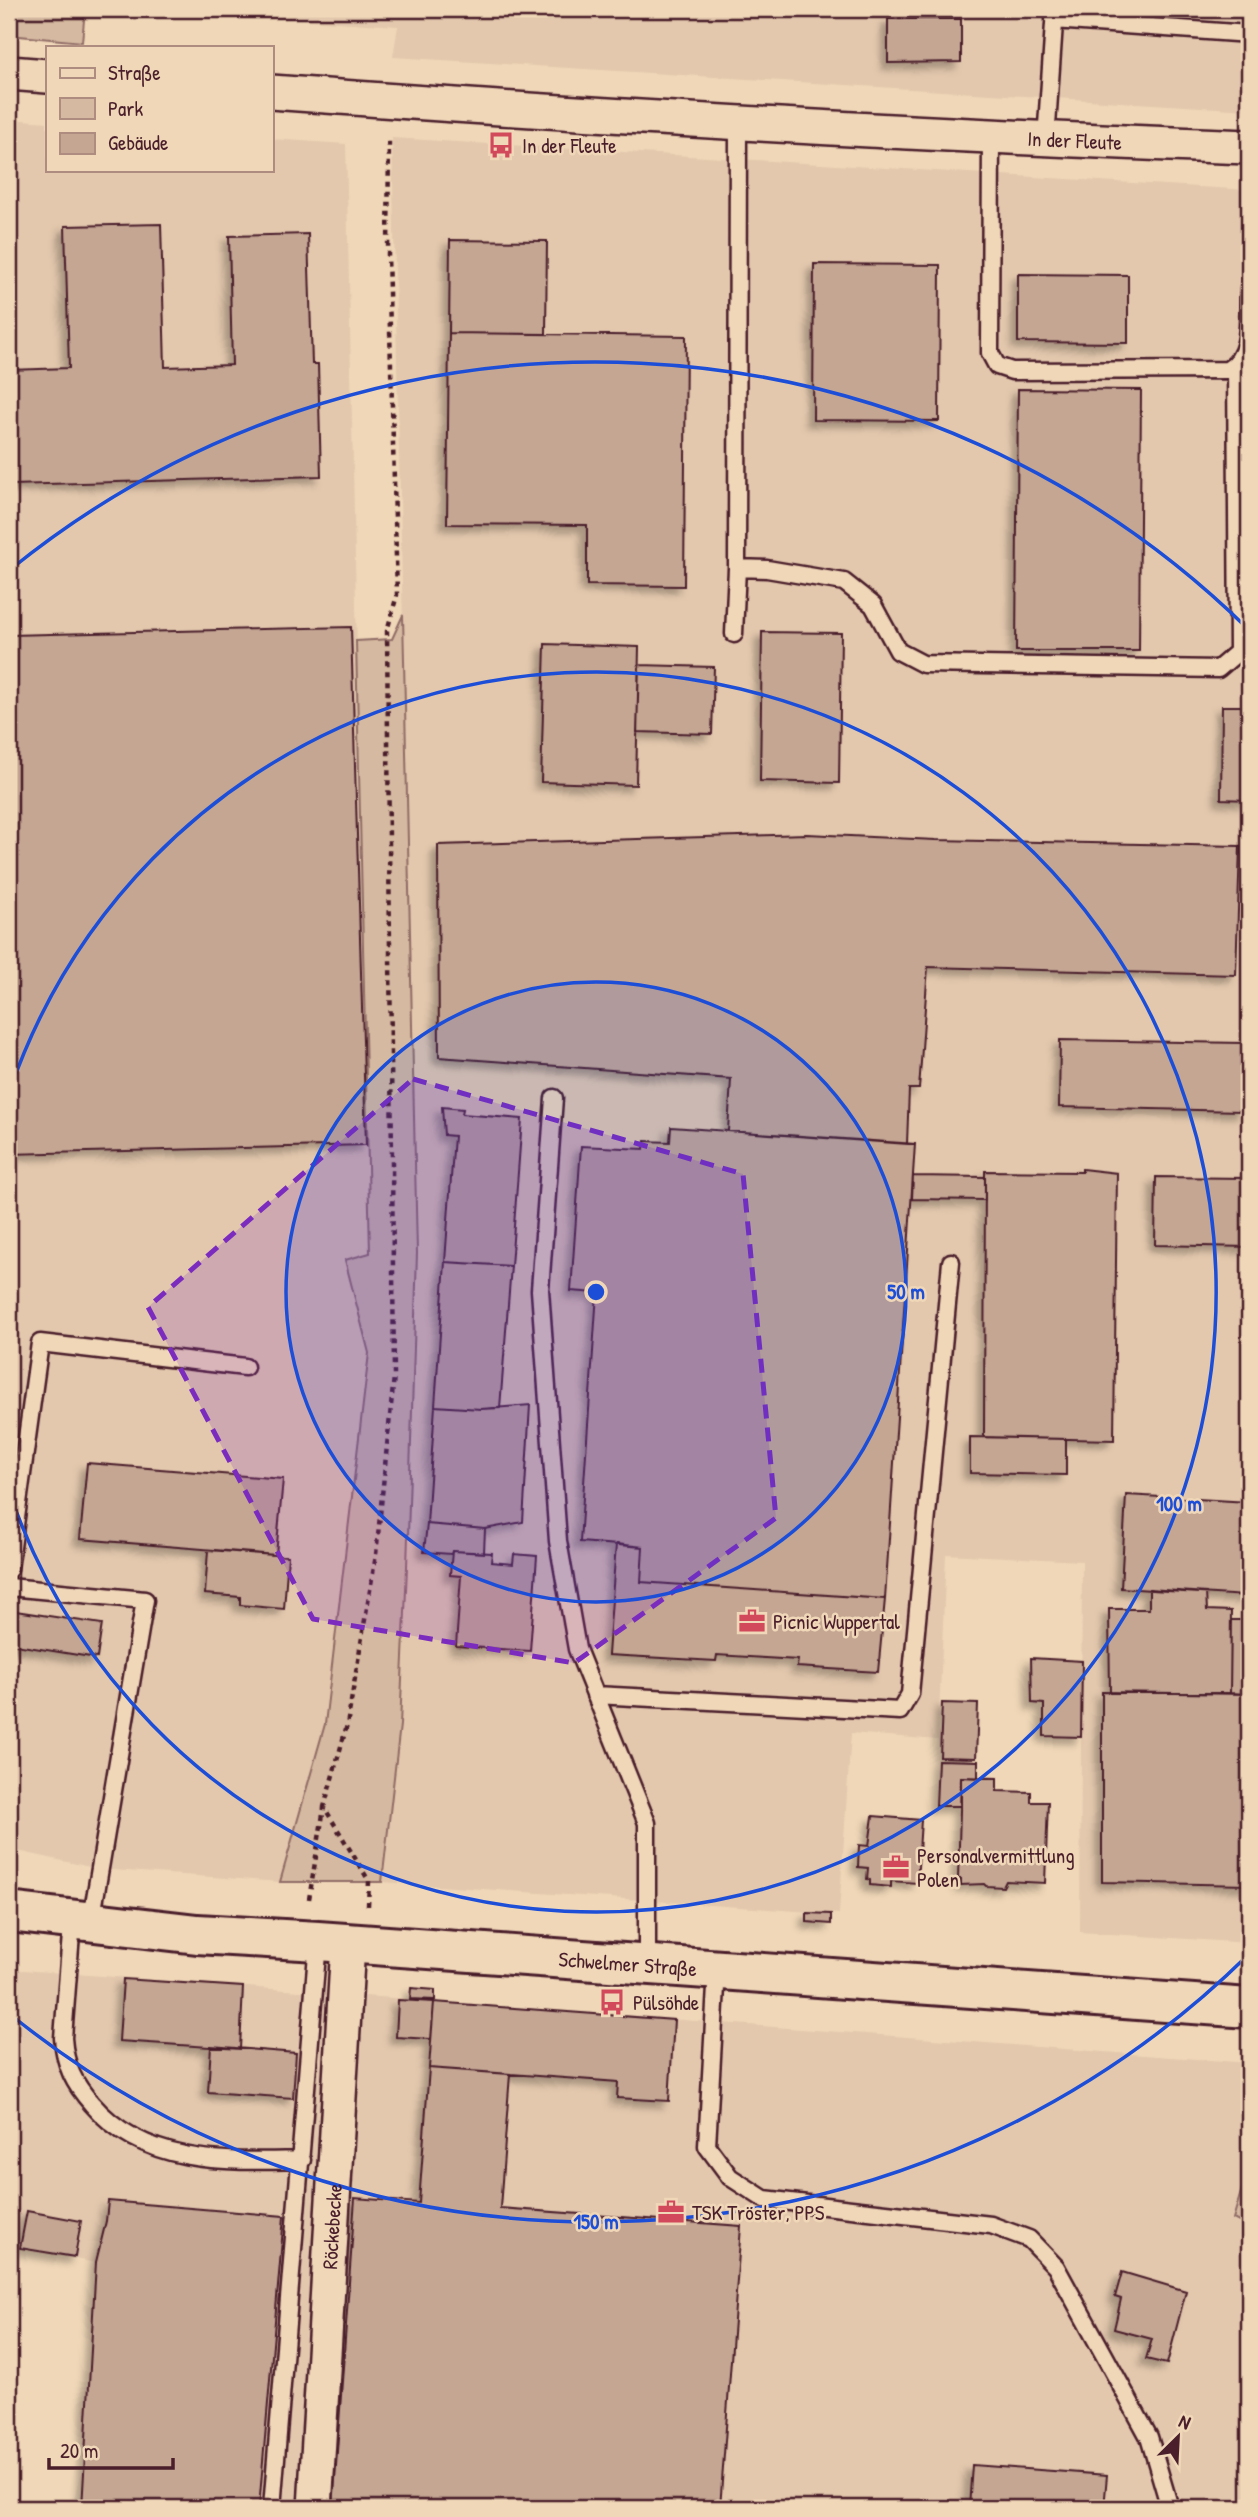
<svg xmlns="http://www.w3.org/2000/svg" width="1258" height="2517" viewBox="0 0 1258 2517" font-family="'Patrick Hand',sans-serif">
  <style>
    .built { fill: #e3c8ad }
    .green { fill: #d5b9a0; stroke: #906c66; stroke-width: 2 }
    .building { fill: #c4a693; stroke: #4a1f2b; stroke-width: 2; filter: url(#shadow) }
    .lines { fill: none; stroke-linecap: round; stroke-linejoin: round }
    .service-casing { stroke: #4a1f2b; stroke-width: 21 }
    .minor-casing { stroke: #4a1f2b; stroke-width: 38 }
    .secondary-casing { stroke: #4a1f2b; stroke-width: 44 }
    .path { stroke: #4a1f2b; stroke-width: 4.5; stroke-dasharray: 5 5; stroke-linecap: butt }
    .service { stroke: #f0d7b8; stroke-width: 16 }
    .minor { stroke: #f0d7b8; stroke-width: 33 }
    .secondary { stroke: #f0d7b8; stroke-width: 38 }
    .marked { fill: #7b2cbf; fill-opacity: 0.2; stroke: #7b2cbf; stroke-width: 5; stroke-dasharray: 14 9; stroke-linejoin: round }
    .ring { fill: none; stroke: #1d4ed8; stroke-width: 3.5 }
    .labels { text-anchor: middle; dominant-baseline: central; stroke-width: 5; stroke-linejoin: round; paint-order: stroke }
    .street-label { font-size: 21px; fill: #4a1f2b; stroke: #f0d7b8 }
    .poi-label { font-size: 21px; fill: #4a1f2b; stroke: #f0d7b8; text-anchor: start }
    .centre { fill: #1d4ed8; stroke: #f0d7b8; stroke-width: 3.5 }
    .ring-label { font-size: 21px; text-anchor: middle; font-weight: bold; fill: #1d4ed8; stroke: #f0d7b8; stroke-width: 5; stroke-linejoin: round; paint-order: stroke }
  </style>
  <defs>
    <filter id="shadow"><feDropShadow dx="-6" dy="6" stdDeviation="3.5" flood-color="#0004"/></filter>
  </defs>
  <rect width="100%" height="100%" fill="#f0d7b8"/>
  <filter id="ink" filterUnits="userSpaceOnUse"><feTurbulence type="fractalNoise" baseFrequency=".0143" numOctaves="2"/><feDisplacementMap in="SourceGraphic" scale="14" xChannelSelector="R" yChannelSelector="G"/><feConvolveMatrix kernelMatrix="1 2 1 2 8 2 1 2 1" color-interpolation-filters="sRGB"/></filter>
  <g filter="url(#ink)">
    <path class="built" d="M140,9H1249V110L393,57L398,26Z
      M9,119L47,122V170H271V139L346,144L370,1253L345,1261L369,1353L325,1724L280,1882L99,1869L9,1849Z
      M392,138L1249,190V1943L1080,1932L1082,1561L946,1554L938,1740L851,1733L839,1914L382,1882L400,1725L407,1567L417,1253Z
      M9,1969L1249,2063V2508H77L83,2500L96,2263L9,2246Z"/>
    <path class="green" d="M9,9H85L82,42L9,35Z
      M403,615L417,1253L407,1567L400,1725L382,1882H280L325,1724L369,1353L345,1260L370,1253L356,641L392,639Z
      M1249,2165V2196L1241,2223L1233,2219Z"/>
    <path class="building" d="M888,19H961V62L888,63Z
      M161,224L165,367L232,365L229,236L308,234L312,364H318L321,476L12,485L9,370L69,368L65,226Z
      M450,240L547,241L546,334L449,333Z
      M814,264L940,265L939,421L813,420Z
      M1018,274L1128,275V343L1018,342Z
      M449,333L686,336L684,586L587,585V525L447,524Z
      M1018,389L1141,390L1139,651H1016Z
      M351,627L366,1145L9,1154V635Z
      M762,632L841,633L839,783L760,781Z
      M545,644L639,647L636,785L541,782Z
      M639,665L714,667L712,734L637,732Z
      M1222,706H1249V800L1221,799Z
      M807,834L936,840L1240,846L1236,975L928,967L919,1089H909L907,1144L728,1131L731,1079L439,1057L438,845Z
      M1060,1040L1244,1043L1243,1111L1059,1107Z
      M442,1107L463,1109L462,1114L522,1119L511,1266L445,1262L454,1136L444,1135Z
      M671,1127L915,1144L885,1599L641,1582L643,1547L580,1542L597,1293L571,1291L581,1146L644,1149L645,1141L670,1142Z
      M1082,1169L1117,1173L1114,1440L984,1437L985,1171L1082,1172Z
      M913,1176L985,1177V1200L912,1199Z
      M1156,1177L1249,1178V1247L1155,1245Z
      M445,1262L511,1266L500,1408L481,1409L435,1406Z
      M530,1405L523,1522L485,1529L427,1524L435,1406L481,1409Z
      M970,1437L1066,1439V1475L970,1473Z
      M87,1463L283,1479L276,1555L80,1539Z
      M1126,1495L1249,1502L1246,1596L1121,1588Z
      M427,1524L485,1529L484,1553L452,1551L451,1554L424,1552Z
      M616,1544L643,1547L641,1582L885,1599L878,1672L797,1667L798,1660L717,1655L716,1661L608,1655Z
      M208,1550L288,1556L284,1609L240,1605V1597L205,1594Z
      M452,1551L492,1553L491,1562L513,1564L514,1554L537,1556L530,1651L456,1646L461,1576L450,1575Z
      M1149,1589L1206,1593L1207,1610L1231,1611L1230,1693H1110L1109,1609H1149Z
      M9,1610L102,1624L97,1658L9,1644Z
      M1231,1620H1249V1694L1230,1693Z
      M1031,1658L1082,1661L1081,1737L1044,1736V1704L1032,1703Z
      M1102,1692L1249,1694V1885L1102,1882Z
      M942,1703L978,1704L976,1758L940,1757Z
      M938,1760L978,1761V1778L961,1777V1806H936Z
      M961,1777L997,1778V1791L1031,1792V1802H1048L1045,1883L1006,1881L1003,1887L986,1886L984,1884L961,1885V1879H958Z
      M873,1816L921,1820L917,1883L891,1881V1887L870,1885V1880L867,1879L868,1868L858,1867L859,1845L869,1846Z
      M807,1913L831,1914V1924L807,1922Z
      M123,1979L243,1987L240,2049L119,2041Z
      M411,1988L435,1990V2000L410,1999Z
      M398,2000L434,2002L431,2039L396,2037Z
      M434,2002L674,2020L669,2101L617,2098L618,2082L429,2068Z
      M211,2046L296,2053L293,2098L208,2092Z
      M429,2068L510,2074L500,2208L741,2226L720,2508H333L355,2198L419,2203Z
      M108,2201L284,2216L259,2508H82L96,2262L106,2221Z
      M27,2211L81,2221L75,2257L20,2248Z
      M1122,2272L1186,2291L1167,2364L1146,2359L1152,2339L1114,2329L1121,2299L1115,2297Z
      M972,2465L1107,2475L1104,2508H969Z"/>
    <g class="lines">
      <g class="service-casing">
        <path id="service" d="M1054,20L1249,34
          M991,136L990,353L997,366L1012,371L1227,370C1254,356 1247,315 1249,288
          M1046,140L1055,9
          M737,568L767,569L844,582L873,605L898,651L923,664L1218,669L1238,652L1236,365
          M734,634L737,568L738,123
          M554,1098L540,1290L558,1541L577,1649L647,1823V1964
          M9,1569L40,1343L245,1367
          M9,1587L145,1600L91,1922
          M595,1695L900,1711L910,1694L951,1262
          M72,1921L63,2038C65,2066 74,2084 92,2104C145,2166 228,2162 302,2160
          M717,1969L707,2146L730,2177L764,2199L991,2225L1029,2239L1056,2267L1149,2437L1170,2508
          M272,2508L318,1941"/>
      </g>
      <g class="minor-casing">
        <g id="minor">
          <path d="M9,73L47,76"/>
          <path id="s1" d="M271,92C597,116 923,135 1249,147"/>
          <path id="s2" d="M315,2508L348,1944"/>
        </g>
      </g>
      <g class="secondary-casing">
        <g id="secondary">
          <path id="s3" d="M9,1912L197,1934L318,1941L1249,2008"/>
        </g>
      </g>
      <path class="path" d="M309,1899L324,1808
        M368,1906L369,1881L324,1807L347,1725L376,1555L394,1376L387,631L397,595L388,254L389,137"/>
      <use href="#service" class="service"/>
      <use href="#minor" class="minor"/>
      <use href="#secondary" class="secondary"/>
    </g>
  </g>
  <path class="marked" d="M413,1079L743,1174L776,1518L574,1663L313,1619L148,1307Z"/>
  <circle cx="596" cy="1292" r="310" fill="#1d4ed8" fill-opacity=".12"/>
  <g class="ring">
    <circle cx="596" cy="1292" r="310"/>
    <path d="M10 1090A620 620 0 1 1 10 1494"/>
    <path d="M1248 1955A930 930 0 0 1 11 2015M11 569A930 930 0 0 1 1248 629"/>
  </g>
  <defs>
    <g id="bus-bare" transform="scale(2.1)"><path d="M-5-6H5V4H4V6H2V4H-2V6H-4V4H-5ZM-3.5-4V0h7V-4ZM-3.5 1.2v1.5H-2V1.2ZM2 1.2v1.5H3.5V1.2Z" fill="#d1495b" stroke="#f0d7b8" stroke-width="2.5" paint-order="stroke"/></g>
    <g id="office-bare" transform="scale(2.1)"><path d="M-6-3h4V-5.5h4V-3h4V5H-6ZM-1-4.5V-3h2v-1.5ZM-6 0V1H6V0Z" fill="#d1495b" stroke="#f0d7b8" stroke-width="2.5" paint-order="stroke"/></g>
  </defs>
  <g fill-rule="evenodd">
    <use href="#bus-bare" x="501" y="145"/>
    <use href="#office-bare" x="752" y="1621"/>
    <use href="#office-bare" x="896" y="1867"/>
    <use href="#bus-bare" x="612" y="2002"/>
    <use href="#office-bare" x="671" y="2212"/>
  </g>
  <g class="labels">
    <g class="street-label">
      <text stroke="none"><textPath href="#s1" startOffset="805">In der Fleute</textPath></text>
      <text stroke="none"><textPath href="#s3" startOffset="621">Schwelmer Straße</textPath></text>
      <text stroke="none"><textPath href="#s2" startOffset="282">Röckebecke</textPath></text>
    </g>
    <g class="poi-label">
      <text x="522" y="145">In der Fleute</text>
      <text x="773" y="1621">Picnic Wuppertal</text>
      <text x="917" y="1855">Personalvermittlung<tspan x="917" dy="24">Polen</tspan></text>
      <text x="633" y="2002">Pülsöhde</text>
      <text x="692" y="2212">TSK Tröster, PPS</text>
    </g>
  </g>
  <circle cx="596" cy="1292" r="10" class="centre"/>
  <g class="ring-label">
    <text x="906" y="1299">50 m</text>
    <text x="1179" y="1511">100 m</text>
    <text x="596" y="2229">150 m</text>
  </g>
  <rect width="1258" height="2517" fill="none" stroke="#f0d7b8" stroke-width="35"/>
  <rect x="18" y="18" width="1223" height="2482" fill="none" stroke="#4a1f2b" stroke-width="2.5" filter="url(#ink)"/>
  <rect x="46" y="46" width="228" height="126" fill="#f0d7b8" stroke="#ae8d80" stroke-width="2"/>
  <rect x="60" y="68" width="35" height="10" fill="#f0d7b8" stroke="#ae8d80" stroke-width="2"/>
  <text x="108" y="80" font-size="21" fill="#4a1f2b">Straße</text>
  <rect x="60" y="98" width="35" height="21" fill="#d5b9a0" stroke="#ae8d80" stroke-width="2"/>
  <text x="108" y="116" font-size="21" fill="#4a1f2b">Park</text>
  <rect x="60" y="133" width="35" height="21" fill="#c4a693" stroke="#ae8d80" stroke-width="2"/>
  <text x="108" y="150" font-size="21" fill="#4a1f2b">Gebäude</text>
  <g transform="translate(1178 2437) rotate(24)" stroke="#f0d7b8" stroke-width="5" paint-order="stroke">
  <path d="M0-5L12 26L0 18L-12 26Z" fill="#4a1f2b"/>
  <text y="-10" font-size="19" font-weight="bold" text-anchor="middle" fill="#4a1f2b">N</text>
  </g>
  <path d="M49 2458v10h124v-10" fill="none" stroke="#4a1f2b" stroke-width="3.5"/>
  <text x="60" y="2458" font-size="21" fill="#4a1f2b" stroke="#f0d7b8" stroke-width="5" paint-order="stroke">20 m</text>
</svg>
